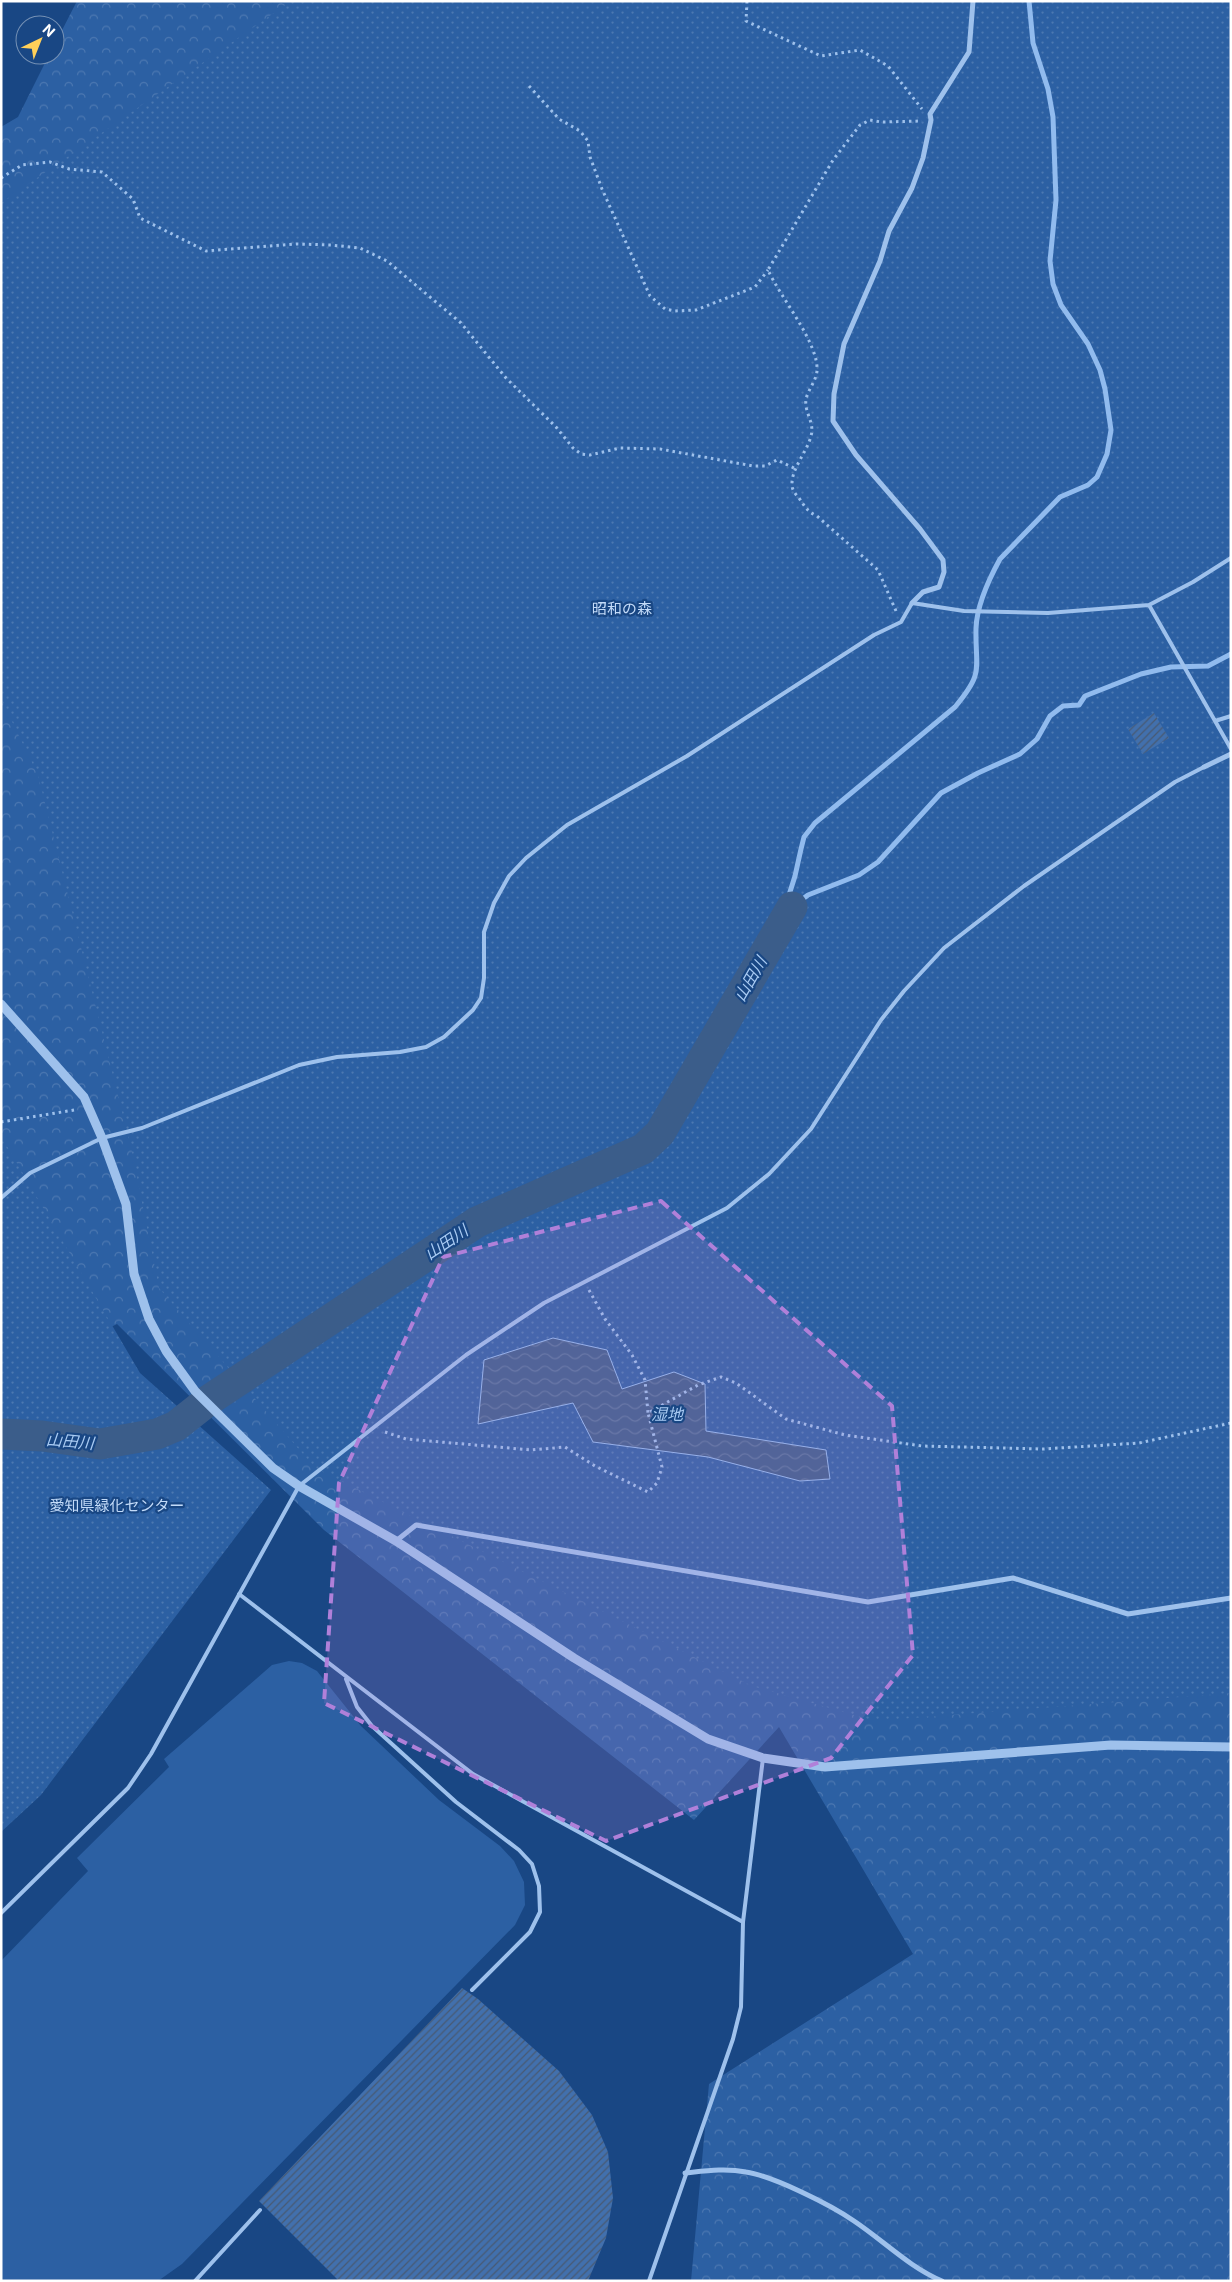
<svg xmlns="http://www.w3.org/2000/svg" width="1232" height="2282" viewBox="0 0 1232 2282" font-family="Inter,'Noto Sans JP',sans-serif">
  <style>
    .grass { fill: #2c60a3 }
    .forest { fill: url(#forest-crowns) }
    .park { fill: url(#park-dots) }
    .water { fill: url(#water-waves); stroke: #91bbee }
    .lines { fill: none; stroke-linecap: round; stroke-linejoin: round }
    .stream { stroke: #91bbee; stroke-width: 5 }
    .river { stroke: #3b5d8a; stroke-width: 31 }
    .building { fill: url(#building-hatch) }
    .path { stroke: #9ec1ec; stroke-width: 3; stroke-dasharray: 2.5 4; stroke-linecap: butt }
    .service { stroke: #9ec1ec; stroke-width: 4 }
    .minor { stroke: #9ec1ec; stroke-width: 5 }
    .tertiary { stroke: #9ec1ec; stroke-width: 9 }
    .marked { fill: #b080d9; fill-opacity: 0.2; stroke: #b080d9; stroke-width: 4; stroke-dasharray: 10 6; stroke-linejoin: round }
    .labels { text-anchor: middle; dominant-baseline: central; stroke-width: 4.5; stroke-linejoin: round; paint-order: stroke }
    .park-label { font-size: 15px; fill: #c3dbf9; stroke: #194784 }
    .water-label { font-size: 16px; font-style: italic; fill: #a9cbf3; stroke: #194784 }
  </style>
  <defs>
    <pattern id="forest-crowns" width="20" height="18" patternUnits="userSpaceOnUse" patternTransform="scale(1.25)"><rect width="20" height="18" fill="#2c60a3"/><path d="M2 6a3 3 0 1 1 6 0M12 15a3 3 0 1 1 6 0" fill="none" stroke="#4c78b1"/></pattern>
    <pattern id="park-dots" width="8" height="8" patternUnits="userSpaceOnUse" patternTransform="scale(1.25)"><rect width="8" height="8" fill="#2c60a3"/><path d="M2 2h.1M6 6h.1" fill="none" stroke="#4c78b1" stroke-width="1.8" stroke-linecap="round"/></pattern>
    <pattern id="water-waves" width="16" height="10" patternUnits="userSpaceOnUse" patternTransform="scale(1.25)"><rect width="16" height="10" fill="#3b5d8a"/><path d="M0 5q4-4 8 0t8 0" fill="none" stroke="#58759c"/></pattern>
    <pattern id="building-hatch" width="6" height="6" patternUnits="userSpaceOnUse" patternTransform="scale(1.25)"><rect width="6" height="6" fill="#4270ad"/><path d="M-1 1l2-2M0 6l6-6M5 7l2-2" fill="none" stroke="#485a73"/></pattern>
  </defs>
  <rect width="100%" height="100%" fill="#194784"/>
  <path class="grass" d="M289,1661L302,1663L317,1671L361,1726L439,1800L500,1846L514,1861L524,1882L525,1905L515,1925L182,2264L158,2281H1V1961L88,1871L77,1858L169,1767L164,1759L272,1665Z"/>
  <path class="forest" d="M77,1H1231V2281H691L709,2084L913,1954L779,1727L694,1820L324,1530L117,1324L1,1382V127L18,117L49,55H55V44Z"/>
  <path class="park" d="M291,1H1231V1693L875,1721L752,1686L315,1468L159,1288L132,1152L38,775L1,699V203Z
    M1,1136L140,1373L271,1490L41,1795L1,1832Z"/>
  <path class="water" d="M553,1338L607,1350L622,1389L674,1372L705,1384L706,1431L826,1450L830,1479L800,1481L708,1457L593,1442L573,1403L478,1424L484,1360Z"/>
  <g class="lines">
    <path class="stream" d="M1029,1L1033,43L1048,89L1053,117L1056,200L1050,261L1053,284L1061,305L1088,344L1100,370L1105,389L1111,430L1107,454L1097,477L1088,485L1060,497L1000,559C989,579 977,604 976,628C975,670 985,671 955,707L815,823L804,837L801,849L795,876L789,895L792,907L808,895L859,875L878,862L941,793L978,773L1020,754L1037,739L1050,716L1063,706L1079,705L1085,696L1141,674L1171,667L1208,666L1231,654"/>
    <path class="river" d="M1,1434L42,1436L100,1444L157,1434L176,1426L209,1400L477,1222L643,1149L660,1133L792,907"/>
  </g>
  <path class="building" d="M1154,713L1169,738L1143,754L1128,729Z
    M462,1988L478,1999L559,2071L592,2115L608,2152L613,2198L606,2238L588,2281H339L259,2201Z"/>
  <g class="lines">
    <path class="path" d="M747,1L746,21L821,56L860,50L888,66L922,109
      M529,86L559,119L580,131L588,141L590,157L602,189L650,296L665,309L675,311L696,310L755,287L768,270
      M1,178L22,165L50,162L69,169L102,172L133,199L140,218L206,251L296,244L331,245L360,248L387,261L461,323L506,378L556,427L573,448L581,454L590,455L620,448L660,449L753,466H765L777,460L796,469
      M896,611L878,570L817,516C808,512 805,507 799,498C796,495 792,490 792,485C791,469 807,452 811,436C815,422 804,413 806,399C808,390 816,381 817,371C819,343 780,297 768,270L833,160L860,125L870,120L881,122L922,121
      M1,1122L74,1110
      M589,1290L605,1319L632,1355L645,1380L648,1413
      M385,1432L406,1439L487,1446L531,1450L565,1447L595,1466L648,1492L657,1483L662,1467L648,1413L698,1385L721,1377L736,1383L786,1419L845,1435L922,1446L1043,1449L1139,1443L1231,1423"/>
    <path class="service" d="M1149,605L1231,749
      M1215,721L1231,716
      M1,1198L30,1173L102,1138L142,1128L299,1065L337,1057L400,1052L426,1047L444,1037L473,1010L481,998L484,978V932L494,903L509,876L526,858L567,825L687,756L874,635L901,622L912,603L964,611L1048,613L1149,605L1193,582L1231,558
      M239,1594L473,1774L743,1922
      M346,1679L357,1707L372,1726L456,1802L519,1850L532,1864L539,1886L540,1912L530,1932L472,1990
      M1,1913L128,1788L151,1754L299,1486L466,1355L544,1303L727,1208L769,1174L811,1129L881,1020L904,991L944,948L1024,886L1175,782L1204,767
      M195,2281L260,2210
      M649,2281L733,2039L741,2007L743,1922L763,1758"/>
    <path class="minor" d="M912,603L923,592L939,587L944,572L943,560L920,529L856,455L833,421L834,394L844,344L880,261L889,231L912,188L923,158L931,120L930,114L969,52L973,1
      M1204,767L1231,754
      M396,1541L416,1525L868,1602L1013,1578L1128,1614L1231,1598
      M685,2173C705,2171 725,2168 746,2172C773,2176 831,2205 854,2221C884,2241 909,2267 942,2281"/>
    <path class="tertiary" d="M1,1004L84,1097L102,1138L126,1204L134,1274L149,1319L166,1351L195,1391L273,1468L299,1486L396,1541L574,1658L708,1739L763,1758L825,1767L1111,1745L1231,1747"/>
  </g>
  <path class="marked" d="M661,1201L892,1406L913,1655L831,1758L606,1841L324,1703L339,1483L443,1257Z"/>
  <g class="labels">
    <g class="park-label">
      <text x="622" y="608">昭和の森</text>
      <text x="117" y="1505">愛知県緑化センター</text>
    </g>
    <g class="water-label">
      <text transform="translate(750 979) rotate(-60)">山田川</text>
      <text transform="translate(446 1242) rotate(-34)">山田川</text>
      <text x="667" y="1414">湿地</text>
      <text transform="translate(70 1441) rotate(5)">山田川</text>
    </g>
  </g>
  <rect width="1232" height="2282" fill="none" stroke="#ffffff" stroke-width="5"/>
  <g transform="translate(40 40) rotate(43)"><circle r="24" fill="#194784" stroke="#7591b5"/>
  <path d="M0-4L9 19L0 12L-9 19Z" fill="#ffd059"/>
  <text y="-8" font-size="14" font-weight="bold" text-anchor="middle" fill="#ffffff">N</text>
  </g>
</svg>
